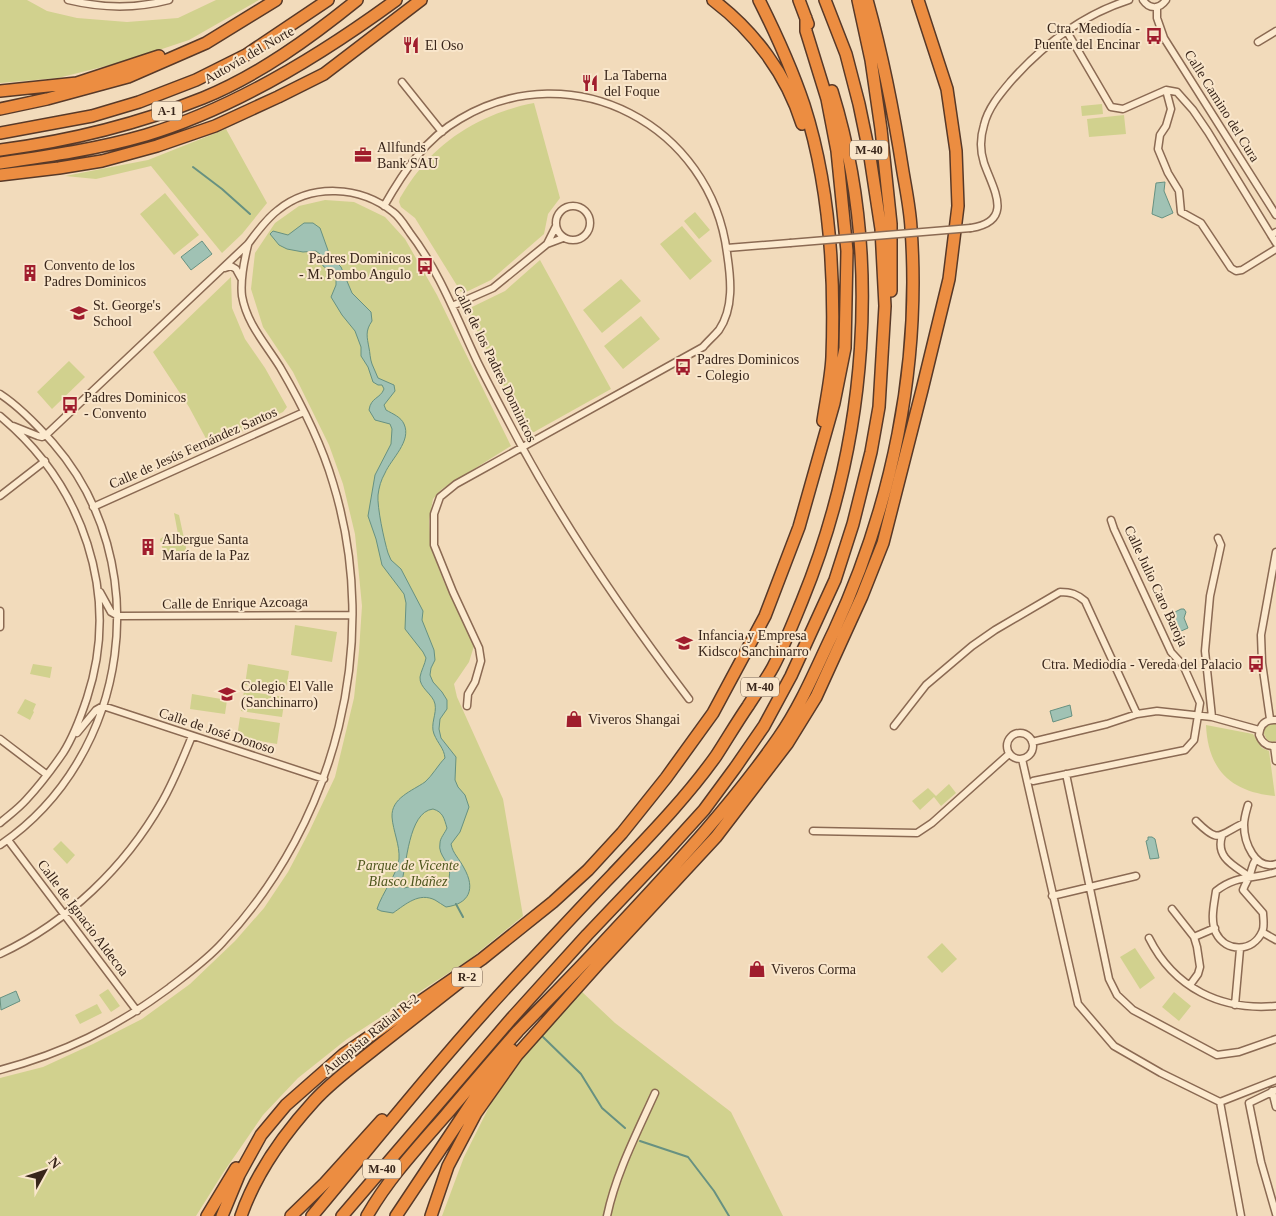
<svg xmlns="http://www.w3.org/2000/svg" width="1276" height="1216" viewBox="0 0 1276 1216" font-family="Georgia,serif">
  <style>
    .green { fill: #d1d18e }
    .water { fill: #a0c2b4; stroke: #679181; fill-rule: evenodd }
    .lines { fill: none; stroke-linecap: round; stroke-linejoin: round }
    .stream { stroke: #679181; stroke-width: 2 }
    .street-casing { stroke: #8b6a53; stroke-width: 9 }
    .highway-casing { stroke: #583928; stroke-width: 14 }
    .street { stroke: #fceacf; stroke-width: 6 }
    .highway { stroke: #ec8d41; stroke-width: 11 }
    .street-bridge-casing { stroke: #8b6a53; stroke-width: 9; stroke-linecap: butt }
    .street-bridge { stroke: #fceacf; stroke-width: 6 }
    .labels { text-anchor: middle; dominant-baseline: central; stroke-width: 4; stroke-linejoin: round; paint-order: stroke }
    .shield { fill: #f9e6cb; stroke: #725f4f; stroke-width: 1 }
    .shield-label { font-size: 12px; font-weight: bold; fill: #38251a }
    .poi-label { font-size: 14px; fill: #38251a; stroke: #f9e6cb; text-anchor: start }
    .street-label { font-size: 14px; fill: #38251a; stroke: #f9e6cb }
    .park-label { font-size: 14px; font-style: italic; fill: #4f571e; stroke: #f9e6cb }
  </style>
  <rect width="100%" height="100%" fill="#f2dbbb"/>
  <path class="green" d="M0,0H27L47,11L77,18L127,22L178,18L216,0H259L189,40L126,61L58,78L0,83Z
    M534,103L560,198L548,214L544,234L491,280L464,293L461,292L415,218L401,207L399,202L400,198C406,188 412,178 420,169C447,134 491,111 534,103Z
    M1102,104L1103,114L1082,116L1081,106Z
    M1124,115L1126,134L1089,137L1087,119Z
    M226,129L267,203L242,234L222,253L151,166L96,179L65,176L148,160Z
    M165,193L199,235L174,255L140,214Z
    M325,200L354,202L385,217L405,239L437,295L511,446L442,489L433,499L429,521L431,548L444,582L474,646L469,662L454,684L457,697L503,799L523,916L470,959L347,1039L298,1078L263,1115L223,1173L196,1216H0V1078L43,1067L93,1044L142,1019L190,984L235,941L264,908L288,872L309,832L335,777L354,698L359,651L362,606L355,534L343,484L329,445L293,372L263,327L251,289L255,253L275,223L299,206Z
    M695,212L710,230L699,239L684,221Z
    M682,226L712,261L690,280L660,244Z
    M540,260L611,389L534,432H526L469,314L472,307L505,291Z
    M231,277L232,308L245,339L265,368L287,407L283,412L210,446L189,407L153,352Z
    M621,279L641,301L602,333L583,310Z
    M641,316L660,339L623,369L604,346Z
    M69,361L85,377L52,409L37,392Z
    M174,513L179,515L188,557L164,555L160,539L163,537L178,534Z
    M295,625L337,632L332,662L291,655Z
    M33,664L52,667L50,678L30,674Z
    M248,664L289,671L286,691L245,685Z
    M244,691L285,697L282,717L241,711Z
    M192,694L227,700L225,714L190,709Z
    M25,699L36,704L33,711L34,712L30,720L17,713Z
    M240,717L280,723L277,744L237,737Z
    M1270,724H1276V741L1272,742L1267,740L1263,732L1265,727Z
    M1206,725L1253,734L1262,748L1269,751L1275,796C1231,792 1208,770 1206,725Z
    M949,784L956,793L941,806L934,797L920,810L912,801L928,788L936,796Z
    M61,841L75,855L67,864L53,849Z
    M942,943L957,959L942,973L927,957Z
    M1135,948L1155,978L1140,989L1120,957Z
    M108,989L120,1006L111,1012L99,995Z
    M580,990L615,1023L731,1112L783,1216H442L464,1157L490,1105L529,1047Z
    M1174,992L1191,1006L1179,1021L1162,1007Z
    M97,1004L102,1013L80,1024L75,1015Z"/>
  <path class="water" d="M1165,182L1164,191L1173,213L1162,218L1152,214L1156,183Z
    M304,223H313L320,228L330,256L341,267L352,293L371,312L372,321C365,331 367,337 369,348C370,352 370,359 372,364C374,369 376,373 378,378L394,385L395,391L384,405L386,410C393,414 401,417 404,424C412,441 391,459 385,473C381,480 379,487 378,495C377,507 384,540 388,553L391,560L401,569L423,611L422,620L434,650L435,660L431,668L430,675L433,682L442,692L447,700V709L440,719L439,729L441,738L456,757L455,780L458,787L465,795L469,807L460,832L451,844C453,854 459,858 464,868C476,889 469,904 446,907C442,905 439,902 435,900C419,892 406,904 393,913L381,911L377,909C382,893 398,873 399,859C400,845 393,831 392,817C391,798 412,791 425,782C432,776 438,765 445,758C444,748 438,744 434,734C430,724 437,714 435,704C433,694 419,688 420,677C421,671 425,664 426,658L423,652L405,629L406,603L404,594L382,565L376,539L368,516L375,475L391,444L392,429L390,424L375,420L369,410C371,397 380,399 384,389L382,385H378L373,382L368,367L361,356V347L355,331L342,315L331,297L336,285V275L323,266L320,254L316,251L303,252L287,249L279,245L270,234L273,231L288,235ZM433,809C443,812 444,818 447,828C445,833 440,838 440,843C437,857 453,862 449,879C430,891 422,884 404,888L401,885C407,865 408,812 433,809Z
    M202,241L212,254L191,270L181,257Z
    M1181,609H1184L1186,612L1184,618L1188,628L1179,632L1171,614Z
    M1070,705L1072,716L1053,722L1050,711Z
    M1148,837H1152L1155,839L1159,858L1150,859L1146,841L1148,840Z
    M16,991L20,1001L1,1010L0,998Z"/>
  <g class="lines">
    <path class="stream" d="M193,167L222,189L250,214
      M456,904L463,917
      M543,1037L581,1074L602,1108L625,1128
      M640,1141L688,1157L714,1191L729,1216"/>
    <g class="street-casing">
      <path id="street" d="M68,0C101,8 135,9 169,0
        M1143,0C1149,9 1159,10 1166,0
        M1157,7V18L1164,38L1276,215
        M1066,30L1111,107L1123,109L1166,90L1177,92L1193,110L1208,132L1271,235L1276,232
        M1258,42L1276,31
        M402,82L442,132
        M1166,90L1171,109L1166,126L1160,135L1158,149L1168,173L1179,191L1181,212L1201,223L1231,268L1236,271L1242,270L1276,249
        M556 223a17 17 0 1 1 34 0a17 17 0 1 1-34 0Z
        M384,206C404,171 425,139 460,119C573,52 711,126 727,253C731,279 734,308 719,330C714,336 708,341 703,347L456,484L440,497L434,514V545L453,592L479,648L481,661L475,682L468,694L467,706
        M971,228C1015,221 993,189 984,163C980,151 980,138 984,125C988,108 1000,94 1011,81C1044,44 1082,15 1129,0
        M1271,235L1276,243
        M547,244L556,226
        M727,248L790,243
        M225,268L231,266L236,269L241,278
        M452,306L493,288L547,244L563,238
        M0,394C20,407 37,425 53,443C157,562 131,756 0,845
        M0,416C83,485 121,594 87,698C81,716 74,736 63,753C52,769 39,786 26,800C18,809 8,816 0,823
        M13,426L38,436L42,437L46,435
        M46,435L248,244C257,232 266,219 278,210C312,183 360,186 393,212C400,217 405,226 410,233C440,272 457,319 478,363C492,391 507,419 522,447C570,535 628,619 689,699
        M0,496L45,461
        M93,507L304,412
        M100,592L111,612L118,616L352,615
        M0,611V627
        M1212,717L1205,651L1210,596L1221,545L1218,538
        M1270,719L1262,663L1261,635L1276,552
        M1276,720C1265,719 1260,725 1259,735C1262,743 1267,747 1276,746
        M894,726L926,685L972,646L995,630L1060,592C1071,592 1077,594 1085,601L1137,714
        M1007 746a13 13 0 1 1 26 0a13 13 0 1 1-26 0Z
        M77,733L96,710L103,706L324,779
        M0,739L46,774
        M1032,742L1107,724L1137,714L1157,711L1212,717L1259,730
        M1274,746L1276,761
        M1022,759L1078,1004L1114,1046L1161,1073L1220,1102
        M1066,774L1109,979L1117,995L1133,1010L1217,1055L1239,1052L1276,1039
        M1033,781L1185,750L1194,740L1200,703L1183,665L1171,652L1114,529L1111,520
        M1248,805C1246,812 1244,818 1244,825C1244,842 1255,871 1276,864
        M1196,821C1220,845 1218,835 1244,823
        M813,831L917,833L932,823L1009,754
        M1222,836C1215,858 1235,866 1250,877
        M8,840L137,1011
        M1256,859C1252,865 1252,868 1250,875C1248,880 1245,884 1243,890L1263,913C1263,918 1265,927 1262,932C1253,952 1226,953 1216,933C1210,920 1214,905 1216,891C1238,874 1252,880 1276,872
        M1052,896L1136,876
        M1172,909L1194,937L1197,947L1200,967L1198,974L1190,985
        M1262,932L1276,940
        M1194,937L1215,928
        M1149,938C1174,988 1221,1011 1276,1006
        M0,954C68,922 125,867 162,802C174,781 183,758 192,736
        M1235,1005L1240,949
        M0,1070C64,1053 115,1028 169,988C187,974 207,960 223,942C336,821 382,642 333,483C321,442 301,403 280,367C265,343 247,324 242,296C240,279 244,261 248,245
        M1276,1090L1249,1103L1261,1162L1276,1214
        M1272,1091L1276,1107
        M1220,1102L1241,1216
        M1220,1102L1276,1080
        M607,1216C616,1173 637,1133 655,1093"/>
    </g>
    <g class="highway-casing">
      <path id="highway" d="M713,0C754,31 787,75 802,124
        M759,0C776,34 792,69 804,105C829,183 835,275 832,357C831,378 826,400 823,421
        M799,0L808,24
        M858,0L871,60L881,129L891,224V291
        M0,91L77,83L159,56
        M0,109L47,99L128,77L206,43L276,0
        M0,133L92,116L139,102L196,80L246,55L328,0
        M0,150C69,141 138,124 203,98C259,75 310,38 357,0
        M0,163C49,156 98,149 146,135C235,108 321,55 396,0
        M0,175L59,168L102,161L157,146L215,126L278,97L324,74L421,0
        M207,1216L236,1168
        M222,1216L239,1175L261,1135L286,1105L344,1054L482,959L553,902L588,870L622,833L666,778L713,713L765,616L799,527L834,403L845,348L847,251L837,151L827,99L806,31V18
        M241,1216C256,1173 283,1135 314,1101C332,1081 356,1064 377,1047C405,1025 433,1003 461,981
        M291,1216L325,1183L382,1120
        M312,1216C380,1135 445,1053 517,976C549,942 580,908 612,875C648,837 686,798 716,756C727,739 737,722 748,706C756,693 766,680 773,667C784,646 793,623 802,601C867,442 883,256 832,91
        M342,1216L511,1019L587,935L664,854L704,810L735,768L764,726L791,676L835,580L853,524L871,452L879,407L885,306L881,229L870,157L859,104L846,54L825,0
        M367,1216C388,1179 417,1148 445,1116C469,1088 493,1059 518,1031C546,1002 574,974 601,945C663,878 727,812 779,737C802,704 817,666 834,631C892,506 921,365 911,228C910,209 906,190 903,172C894,114 883,57 867,0
        M396,1216L474,1099L512,1050
        M431,1216L448,1166L476,1113L517,1055L599,963L716,837L787,744L816,697L862,596L883,543L922,390L949,279L958,206L956,151L947,89L918,0"/>
    </g>
    <use href="#street" class="street"/>
    <use href="#highway" class="highway"/>
    <g class="street-bridge-casing">
      <path id="street-bridge" d="M790,243L971,228"/>
    </g>
    <use href="#street-bridge" class="street-bridge"/>
  </g>
  <defs>
    <g id="bus-bare" transform="scale(1.35)"><path d="M-5-6H5V4H4V6H2V4H-2V6H-4V4H-5ZM-3.5-4V0h7V-4ZM-3.5 1.2v1.5H-2V1.2ZM2 1.2v1.5H3.5V1.2Z" fill="#a01d2d" stroke="#f9e6cb" stroke-width="2.5" paint-order="stroke"/></g>
    <g id="restaurant-bare" transform="scale(1.35)"><path d="M-5-6h1v4h1v-4h1v4h1v-4h1v5L-1.5 .5V6h-2V.5L-5-1ZM5-6V6H3V1.5H1.5Q1.5-4 5-6Z" fill="#a01d2d" stroke="#f9e6cb" stroke-width="2.5" paint-order="stroke"/></g>
    <g id="office-bare" transform="scale(1.35)"><path d="M-6-3h4V-5.5h4V-3h4V5H-6ZM-1-4.5V-3h2v-1.5ZM-6 0V1H6V0Z" fill="#a01d2d" stroke="#f9e6cb" stroke-width="2.5" paint-order="stroke"/></g>
    <g id="building-bare" transform="scale(1.35)"><path d="M-4-6H4V6H1V3H-1V6H-4ZM-2.5-4.3h1.7v1.8h-1.7ZM.8-4.3h1.7v1.8H.8ZM-2.5-1h1.7V.8h-1.7ZM.8-1h1.7V.8H.8Z" fill="#a01d2d" stroke="#f9e6cb" stroke-width="2.5" paint-order="stroke"/></g>
    <g id="school-bare" transform="scale(1.35)"><path d="M0-5L7-2L0 1L-7-2ZM-4 1L0 2.5L4 1V4Q0 6-4 4Z" fill="#a01d2d" stroke="#f9e6cb" stroke-width="2.5" paint-order="stroke"/></g>
    <g id="shop-bare" transform="scale(1.35)"><path d="M-5-2.5h2.3a2.7 3.5 0 0 1 5.4 0H5L5.5 6h-11ZM-1.5-2.5h3a1.5 2.3 0 0 0-3 0Z" fill="#a01d2d" stroke="#f9e6cb" stroke-width="2.5" paint-order="stroke"/></g>
  </defs>
  <g fill-rule="evenodd">
    <use href="#bus-bare" x="1154" y="36"/>
    <use href="#restaurant-bare" x="411" y="45"/>
    <use href="#restaurant-bare" x="590" y="83"/>
    <use href="#office-bare" x="363" y="155"/>
    <use href="#bus-bare" x="425" y="266"/>
    <use href="#building-bare" x="30" y="273"/>
    <use href="#school-bare" x="79" y="313"/>
    <use href="#bus-bare" x="683" y="367"/>
    <use href="#bus-bare" x="70" y="405"/>
    <use href="#building-bare" x="148" y="547"/>
    <use href="#school-bare" x="684" y="643"/>
    <use href="#bus-bare" x="1256" y="664"/>
    <use href="#school-bare" x="227" y="694"/>
    <use href="#shop-bare" x="574" y="719"/>
    <use href="#shop-bare" x="757" y="969"/>
  </g>
  <g class="labels">
    <g class="shield">
      <rect x="152" y="101.5" width="30" height="19" rx="4"/>
      <rect x="850" y="140.5" width="38" height="19" rx="4"/>
      <rect x="741" y="677.5" width="38" height="19" rx="4"/>
      <rect x="452" y="967.5" width="30" height="19" rx="4"/>
      <rect x="363" y="1159.5" width="38" height="19" rx="4"/>
    </g>
    <g class="shield-label">
      <text x="167" y="111">A-1</text>
      <text x="869" y="150">M-40</text>
      <text x="760" y="687">M-40</text>
      <text x="467" y="977">R-2</text>
      <text x="382" y="1169">M-40</text>
    </g>
    <g class="poi-label">
      <text x="1140" y="28" text-anchor="end">Ctra. Mediodía -<tspan x="1140" dy="16">Puente del Encinar</tspan></text>
      <text x="425" y="45">El Oso</text>
      <text x="604" y="75">La Taberna<tspan x="604" dy="16">del Foque</tspan></text>
      <text x="377" y="147">Allfunds<tspan x="377" dy="16">Bank SAU</tspan></text>
      <text x="411" y="258" text-anchor="end">Padres Dominicos<tspan x="411" dy="16">- M. Pombo Angulo</tspan></text>
      <text x="44" y="265">Convento de los<tspan x="44" dy="16">Padres Dominicos</tspan></text>
      <text x="93" y="305">St. George's<tspan x="93" dy="16">School</tspan></text>
      <text x="697" y="359">Padres Dominicos<tspan x="697" dy="16">- Colegio</tspan></text>
      <text x="84" y="397">Padres Dominicos<tspan x="84" dy="16">- Convento</tspan></text>
      <text x="162" y="539">Albergue Santa<tspan x="162" dy="16">María de la Paz</tspan></text>
      <text x="698" y="635">Infancia y Empresa<tspan x="698" dy="16">Kidsco Sanchinarro</tspan></text>
      <text x="1242" y="664" text-anchor="end">Ctra. Mediodía - Vereda del Palacio</text>
      <text x="241" y="686">Colegio El Valle<tspan x="241" dy="16">(Sanchinarro)</tspan></text>
      <text x="588" y="719">Viveros Shangai</text>
      <text x="771" y="969">Viveros Corma</text>
    </g>
    <g class="street-label">
      <text transform="translate(249 55) rotate(-30)">Autovía del Norte</text>
      <text transform="translate(1222 106) rotate(58)">Calle Camino del Cura</text>
      <text transform="translate(495 364) rotate(64)">Calle de los Padres Dominicos</text>
      <text transform="translate(193 448) rotate(-24)">Calle de Jesús Fernández Santos</text>
      <text transform="translate(1156 586) rotate(65)">Calle Julio Caro Baroja</text>
      <text transform="translate(235 603) rotate(-1)">Calle de Enrique Azcoaga</text>
      <text transform="translate(217 731) rotate(18)">Calle de José Donoso</text>
      <text transform="translate(83 918) rotate(53)">Calle de Ignacio Aldecoa</text>
      <text transform="translate(371 1034) rotate(-39)">Autopista Radial R-2</text>
    </g>
    <g class="park-label">
      <text x="408" y="865">Parque de Vicente<tspan x="408" dy="16">Blasco Ibáñez</tspan></text>
    </g>
  </g>
  <g transform="translate(45 1171) rotate(50)" stroke="#f9e6cb" stroke-width="4" paint-order="stroke">
  <path d="M0-4L9 19L0 12L-9 19Z" fill="#38251a"/>
  <text y="-8" font-size="14" font-weight="bold" text-anchor="middle" fill="#38251a">N</text>
  </g>
</svg>
